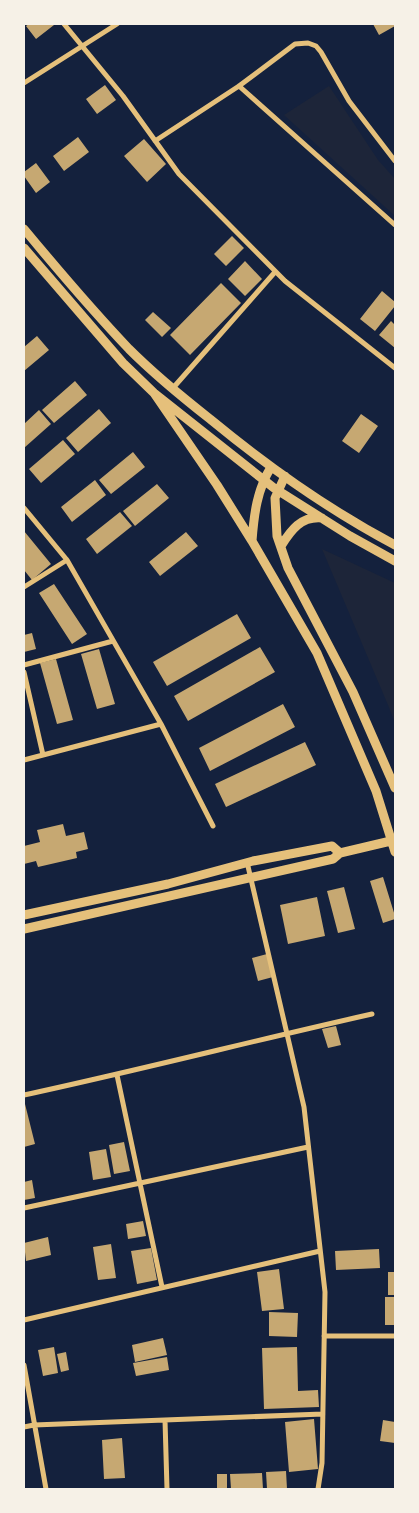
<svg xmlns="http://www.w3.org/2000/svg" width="419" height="1513" viewBox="0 0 419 1513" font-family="Lora,serif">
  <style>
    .green { fill: #1d2539 }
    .building { fill: #c6a872 }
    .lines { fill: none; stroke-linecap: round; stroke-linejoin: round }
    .minor { stroke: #e5c07b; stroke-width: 5 }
    .tertiary { stroke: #e5c07b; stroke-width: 9 }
  </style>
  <rect width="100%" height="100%" fill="#14213d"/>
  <path class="green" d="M329,86L378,160L395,179V216L284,115Z
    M322,549L395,583V723L388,705Z"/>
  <path class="building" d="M29,24H53L54,25L36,39L26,26Z
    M373,24H395V26L379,35Z
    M105,85L116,100L97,114L86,99Z
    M78,137L89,152L64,171L53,156Z
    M144,139L166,164L147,182L124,156Z
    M36,163L50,182L36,193L24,176V172Z
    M232,236L244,248L226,266L214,254Z
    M245,261L262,279L245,296L228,279Z
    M221,283L241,303L190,355L170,335Z
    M382,291L395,302V306L375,331L360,319Z
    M153,312L171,328L162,337L145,320Z
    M391,321L395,325V348L379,335Z
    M37,336L49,350L24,371V347Z
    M75,381L87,395L54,423L42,410Z
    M99,409L111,423L78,452L66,438Z
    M39,410L51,424L24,448V424Z
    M361,414L378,426L359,453L342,441Z
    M63,440L75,454L41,483L29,469Z
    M133,452L145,467L111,494L99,480Z
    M95,480L106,495L72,522L61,507Z
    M157,484L169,498L135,526L123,511Z
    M120,512L132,526L97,554L86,539Z
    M24,531L51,564L32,580L24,570Z
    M186,532L198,546L160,576L149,562Z
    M54,584L87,634L72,644L39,593Z
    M237,614L251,638L167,686L153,662Z
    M32,633L36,649L24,652V635Z
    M260,647L275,672L188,721L174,696Z
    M99,649L115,704L97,709L81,654Z
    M56,659L73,720L57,724L40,663Z
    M283,704L295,727L210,771L199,748Z
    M305,742L316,765L226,807L215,784Z
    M63,824L66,836L84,832L88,849L76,852L77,858L38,867L36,861L24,864V846L40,842L37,830Z
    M383,877L395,916V919L383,923L370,881Z
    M344,887L355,929L338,933L327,891Z
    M317,897L325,936L288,944L280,905Z
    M267,954L273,977L258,981L252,958Z
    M336,1026L341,1045L328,1048L322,1029Z
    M24,1100L35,1144L24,1147Z
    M124,1142L130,1171L114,1174L109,1145Z
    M106,1149L111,1177L93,1180L89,1152Z
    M32,1180L35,1198L24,1200V1182Z
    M143,1221L146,1236L128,1239L126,1224Z
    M48,1237L51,1255L26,1261L24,1243Z
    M111,1244L116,1278L98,1280L93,1247Z
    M151,1248L157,1280L137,1284L131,1251Z
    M379,1249L380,1268L336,1270L335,1251Z
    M279,1269L284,1309L262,1311L257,1272Z
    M388,1272H395V1295H388Z
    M385,1297H395V1325H385Z
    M269,1312L298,1313L297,1337L269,1336Z
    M163,1338L167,1355L135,1362L132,1345Z
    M54,1347L58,1373L43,1376L38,1350Z
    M297,1347L298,1391L318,1390L319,1407L264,1409L262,1348Z
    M66,1352L69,1370L61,1372L57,1354Z
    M167,1357L169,1370L136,1376L133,1363Z
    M314,1419L318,1469L289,1472L285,1422Z
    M383,1420L395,1422V1443L380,1441Z
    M122,1438L125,1478L104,1479L102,1440Z
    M286,1471L287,1489H267L266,1472Z
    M262,1473L263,1489H231L230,1474Z
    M217,1474H227V1489H217Z"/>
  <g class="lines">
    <path class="minor" d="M64,24L123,96L179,174L285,281L395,368
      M24,83L117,24
      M239,86L395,225
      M155,141L239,86L295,44L308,43L316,46L321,52L349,101L395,161
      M173,388L275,272
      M24,508L67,560L161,724L213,826
      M24,587L67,560
      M24,665L113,641
      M24,672L43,755
      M24,760L161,724
      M247,862L304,1107L325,1292L322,1463L318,1489
      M117,1075L162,1287
      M24,1095C140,1070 256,1040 372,1014
      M24,1208L308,1147
      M24,1320L320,1251
      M324,1336H395
      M24,1365L46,1489
      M165,1420L167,1489
      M24,1427L34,1425L323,1414"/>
    <path class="tertiary" d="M24,229C58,270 92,310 129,349C154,374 182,397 210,419C267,466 329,510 395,545
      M24,248L123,363L154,393L274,488L350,536L395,561
      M154,393L217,485L252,541L317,653L376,791L395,852
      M285,476L275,498L277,536L288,568L353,692L395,788
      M252,541C254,514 257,490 271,467
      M281,546C291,530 301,516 322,518
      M24,915L168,884L253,861L332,846L340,853
      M24,929L333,859L340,853L395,840"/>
  </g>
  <rect width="419" height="1513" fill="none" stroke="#f6f1e7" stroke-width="50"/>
</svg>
